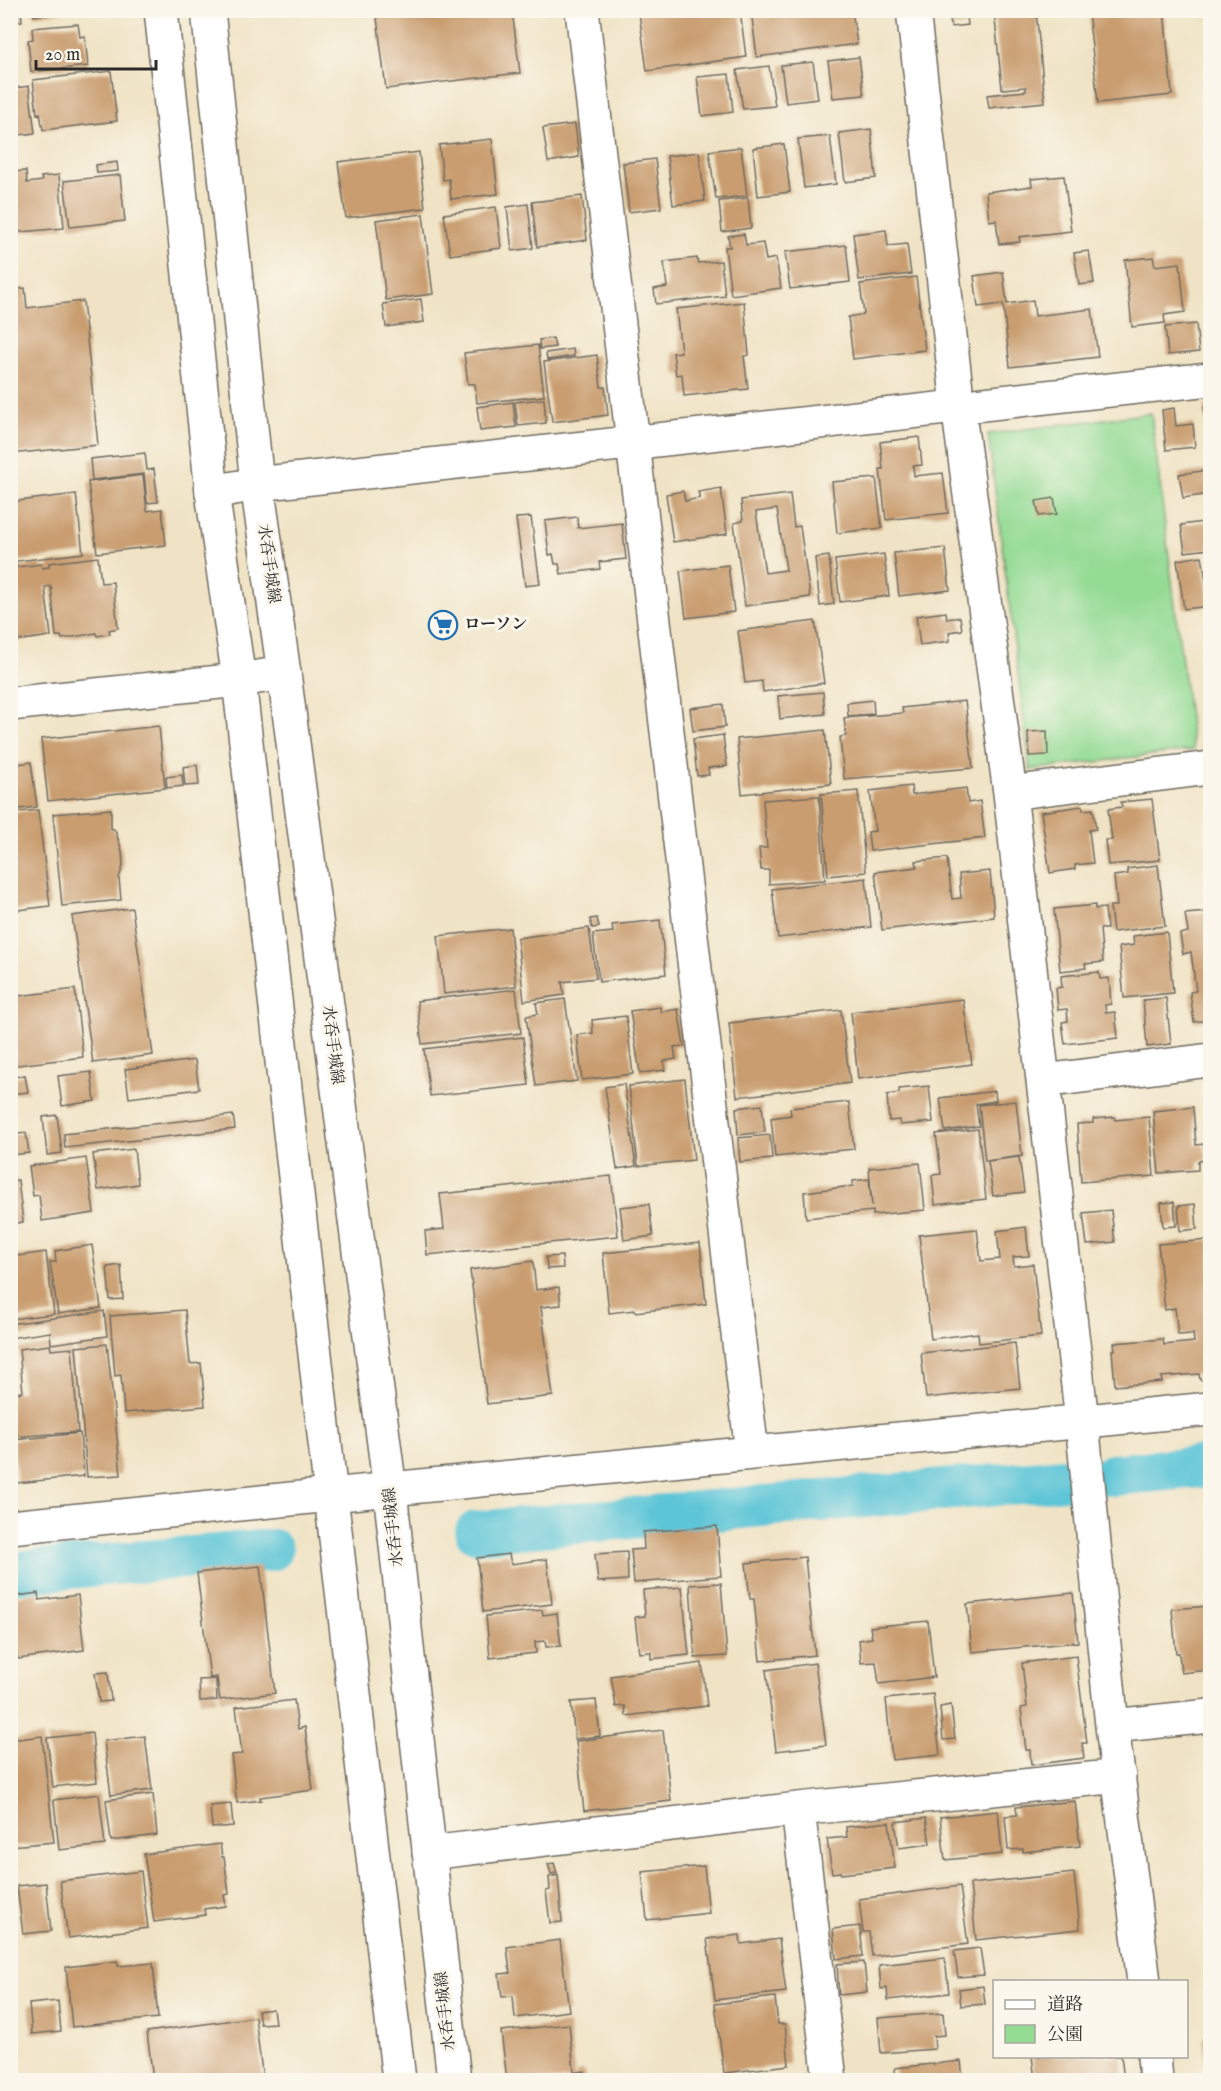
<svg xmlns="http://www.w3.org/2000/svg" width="1221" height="2091" viewBox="0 0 1221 2091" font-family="'IM FELL English','Noto Serif JP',serif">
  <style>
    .green { fill: #94db94; stroke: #608360; stroke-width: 1.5 }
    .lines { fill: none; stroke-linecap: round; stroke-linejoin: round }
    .canal { stroke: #5bc5d7; stroke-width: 42 }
    .building { fill: #c99d6f; fill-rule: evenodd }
    .minor-casing { stroke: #706b61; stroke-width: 36 }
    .major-casing { stroke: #706b61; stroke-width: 36 }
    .minor { stroke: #fff; stroke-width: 33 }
    .major { stroke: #fff; stroke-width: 33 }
    .labels { text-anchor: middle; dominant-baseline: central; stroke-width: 6; stroke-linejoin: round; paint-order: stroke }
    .street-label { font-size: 16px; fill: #2b2b2b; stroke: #fbf7ec }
    .poi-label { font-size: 16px; font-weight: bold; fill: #2b2b2b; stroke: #fbf7ec; text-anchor: start }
  </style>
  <rect width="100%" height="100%" fill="#fbf7ec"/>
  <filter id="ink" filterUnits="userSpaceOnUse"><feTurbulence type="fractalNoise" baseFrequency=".0167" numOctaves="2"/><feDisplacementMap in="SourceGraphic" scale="12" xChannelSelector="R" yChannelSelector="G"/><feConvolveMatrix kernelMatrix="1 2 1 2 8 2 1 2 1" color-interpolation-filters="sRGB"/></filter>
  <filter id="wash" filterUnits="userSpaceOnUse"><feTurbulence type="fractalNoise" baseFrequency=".008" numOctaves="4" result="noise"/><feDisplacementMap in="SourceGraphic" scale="24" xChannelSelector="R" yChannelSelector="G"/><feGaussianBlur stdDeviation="1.35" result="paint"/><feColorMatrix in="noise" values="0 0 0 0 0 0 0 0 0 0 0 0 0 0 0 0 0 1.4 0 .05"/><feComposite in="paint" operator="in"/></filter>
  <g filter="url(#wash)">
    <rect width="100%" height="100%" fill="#f0e3c5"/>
    <path class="green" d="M1151,413L1193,750L1030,770L988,434Z"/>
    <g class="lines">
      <path class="canal" d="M1112,1475L1210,1466
        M476,1532L1064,1479
        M10,1573L272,1550"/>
    </g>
    <g id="blocks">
      <path class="building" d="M21,10L22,21L13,23L11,12Z
        M33,10H62V12L34,16Z
        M376,10H512L520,73L386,89Z
        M659,10H740L746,57L647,71L639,13Z
        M751,10H852L857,44L757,57Z
        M949,10H966L968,25L951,27Z
        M994,10H1036L1045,102L989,108L987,95L1026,91V87L1002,89Z
        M1088,10H1164L1172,95L1098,103Z
        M78,24L80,37L85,36L88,66L31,72L28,40L33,39L32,28Z
        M859,57L864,95L833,98L828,61Z
        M813,62L818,99L786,103L781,65Z
        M769,66L775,106L743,109L737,70Z
        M111,71L117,121L43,130L40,113L37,114L33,80Z
        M729,74L733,112L702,116L697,77Z
        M29,86L35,133L10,136V89Z
        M575,124L579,157L548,162L543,128Z
        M871,129L876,178L845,182L839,133Z
        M830,136L836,184L804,188L798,139Z
        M492,139L498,194L451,199L449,179L443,180L439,145Z
        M784,144L790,192L758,196L753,148Z
        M741,147L747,196L716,199L709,151Z
        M419,152L425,208L346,218L338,162Z
        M699,152L705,201L673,205L667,156Z
        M655,159L661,208L629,212L623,163Z
        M117,162L118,171L97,173L96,165Z
        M26,171L27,183L42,181L41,177L59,175L64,228L10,233V172Z
        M120,175L125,221L70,227L64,181Z
        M1064,176L1071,231L1019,237L1020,242L999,244L996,220L989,221L986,192L1032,186L1031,179Z
        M582,196L587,240L537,247L532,202Z
        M748,198L751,228L722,232L719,201Z
        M528,204L533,248L512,251L507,207Z
        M496,207L501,248L450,255L444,214Z
        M423,214L433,294L386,300L376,220Z
        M886,230L888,246L907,244L911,274L859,280L853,234Z
        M744,234L746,245L763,243L766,260L776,258L781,288L731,295L725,247H730L728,236Z
        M846,245L850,282L790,289L785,252Z
        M1089,251L1094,283L1079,285L1074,253Z
        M1153,257L1155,266L1180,263L1185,312L1164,315L1165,323L1132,327L1125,260Z
        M697,258L698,263L721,261L725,296L656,304L654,289L667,287L664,262Z
        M1003,272L1007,304L1033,300L1035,316L1092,309L1098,357L1010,367L1003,304L978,307L974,276Z
        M916,277L925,350L853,359L848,317L864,314L860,284Z
        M25,288L27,308L83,301L98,445L10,454V290Z
        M421,299L424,322L386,327L383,304Z
        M744,302L749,355L744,356L748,389L684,396L682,374L676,375L673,353L681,352L676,309Z
        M1196,324L1199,352L1168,355L1165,327Z
        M553,338L555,347L540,349L539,340Z
        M538,345L544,396L477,403L475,384H468L464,353Z
        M573,349L574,356L547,360L546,353Z
        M597,355L601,387H605L608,415L552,422L544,362Z
        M544,399L546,423L518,426L515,402Z
        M513,402L516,427L480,431L477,407Z
        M1210,405V446H1209L1204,406Z
        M1174,408L1176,426L1193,424L1195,447L1166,450L1162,410Z
        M919,437L922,465L913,466L914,476L943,473L948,513L886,520L880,469H883L880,442Z
        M145,453L147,470L154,469L158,502L147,503L144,474L92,480L90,459Z
        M1210,470V494L1183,498L1179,474Z
        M143,475L147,511L162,509L166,545L97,553L88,482Z
        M876,478L882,528L837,533L832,482Z
        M721,488L727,534L673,542L666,494L683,491L685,501L700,498L698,492Z
        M76,494L83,553L10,562V502Z
        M790,494L794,527L800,526L810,597L745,606L734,523L743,521L741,500ZM777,509L786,570L765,573L756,512Z
        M1054,498L1057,514L1039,516L1036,501Z
        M531,517L540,584L525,586L516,518Z
        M577,517L578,528L622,523L626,559L599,562L600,569L561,574L559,564H555L553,554L549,555L545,521Z
        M1210,521V549L1185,552L1181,525Z
        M945,548L950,590L899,596L894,553Z
        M884,554L889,596L840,602L835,560Z
        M829,556L834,604L820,606L815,558Z
        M1202,556L1210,606L1184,609L1177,560Z
        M98,557L101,583L113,582L118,628L109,630L110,634L97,636L96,633L62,639L61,636H56L51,586L45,587L51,636L15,641L14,634L10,635V568L41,564L42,568L49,567V563Z
        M728,565L734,612L686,618L680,571Z
        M946,612L947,619L960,617L962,630L949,632L950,641L920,645L916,616Z
        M815,621L824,683L763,692L762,681L745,683L738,631Z
        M823,692L825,714L780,719L778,696Z
        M873,700L874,714L848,716L847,703Z
        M965,701L973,768L844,779L840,737L846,736L844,718L903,713L902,708Z
        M723,704L725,727L693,731L690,708Z
        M159,726L165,788L48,801L41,739Z
        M825,730L831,784L742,794L737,739Z
        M1047,731L1048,755L1029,756L1028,732Z
        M723,735L727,766L708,768L709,775L697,776L693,739Z
        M31,762L37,807L10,810V765Z
        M197,765L199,785L185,786L183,767Z
        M182,775L183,786L167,788L166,777Z
        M911,786L912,795L966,788L968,803L980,801L985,838L870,851L868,832L875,831L870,791Z
        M858,791L866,872L828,876L821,794Z
        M819,796L825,880L769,884V870H761L759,848H767L763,800Z
        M1152,799L1160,860L1108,865L1105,840H1112L1108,809L1122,807L1121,802Z
        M1082,806L1083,810L1093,809L1096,829L1089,830L1093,863L1075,865V869L1050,873L1041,812Z
        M111,809V828L115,830L122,851L123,866L119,878L121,900L62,906L53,814Z
        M38,810L50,906L10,911V813Z
        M947,858L952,899L961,898L959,874L990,871L994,917L882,930L875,872L917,867L916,861Z
        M1158,865L1165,926L1113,932L1110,906H1117L1114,876L1128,874L1127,869Z
        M866,878L871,927L778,938L772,889Z
        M1206,903H1210V1020L1194,1022L1190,992L1196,991L1191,952L1183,954L1180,934L1188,932L1185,914L1207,912Z
        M1095,905V909L1105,908L1107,929H1100L1103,962L1085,964L1086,968L1060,971L1054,909Z
        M132,908L153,1055L93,1063L72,916Z
        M597,918L599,927L592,928L590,919Z
        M660,920L666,974L599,982L593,934L613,932L612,925Z
        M510,928L516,986L444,994L438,936Z
        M589,928L596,978L562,982L564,995L524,1001L517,938Z
        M1167,932L1173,993L1124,998L1119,947L1134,945L1133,936Z
        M1099,972L1100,979L1109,978L1111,1004L1105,1005L1106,1013L1115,1012L1118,1038L1065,1044L1062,1022L1068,1021L1067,1009L1058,1010L1056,988L1062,987L1061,976Z
        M75,989L83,1057L10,1066V997Z
        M516,989L521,1033L422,1044L417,1001Z
        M1166,998L1171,1044L1147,1047L1143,1000Z
        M565,999L577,1081L536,1086L526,1016L538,1014L536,1003Z
        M963,999L972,1064L858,1079L851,1012Z
        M660,1007L661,1012L678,1009L684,1046L674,1047L676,1059L664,1061L665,1070L640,1073L630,1011Z
        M841,1010L850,1083L737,1097L729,1023Z
        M626,1016L633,1074L582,1080L577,1035L593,1033L592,1020Z
        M523,1037L529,1085L430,1096L424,1049Z
        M195,1060L199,1089L129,1098L125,1069Z
        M91,1072L95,1101L62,1106L58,1076Z
        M25,1075L28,1092L11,1094L10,1078Z
        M685,1079L694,1160L638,1166L629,1086Z
        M624,1084L636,1166L617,1169L605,1087Z
        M929,1086L933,1122L900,1125L899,1120L889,1121L887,1095L899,1093V1089Z
        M995,1091L996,1101L976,1104L979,1126L945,1131L940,1098Z
        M1016,1101L1022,1156L985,1161L979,1105Z
        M849,1102L854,1149L775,1157L771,1118L791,1115L790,1108Z
        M762,1105L765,1132L738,1135L736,1108Z
        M1193,1107L1196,1145L1204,1144L1206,1160L1198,1161V1170L1159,1173L1153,1111Z
        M57,1115L62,1153L47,1155L43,1117Z
        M233,1115L235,1129L65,1148L64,1134Z
        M1115,1117V1120L1149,1117L1154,1176L1081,1182L1077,1124L1093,1123V1119Z
        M978,1129L986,1199L935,1205L932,1175L941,1174L936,1134Z
        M26,1133L29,1153L11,1155L10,1135Z
        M770,1135L772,1159L740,1162L738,1138Z
        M134,1149L138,1184L98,1190L93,1154Z
        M1019,1157L1024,1192L993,1196L988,1161Z
        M86,1158L94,1213L42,1221L39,1195L33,1196L29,1166Z
        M920,1163L925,1210L873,1215V1211L806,1218L804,1192L853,1186V1181L869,1179L872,1206L869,1168Z
        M611,1176L618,1236L427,1255L425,1231L444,1229L440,1194Z
        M18,1180L23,1222L10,1224V1181Z
        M1174,1202L1176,1226L1163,1227L1161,1203Z
        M649,1204L653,1236L624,1240L620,1207Z
        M1195,1204L1197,1229L1180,1231L1178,1206Z
        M1111,1210L1115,1242L1087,1245L1083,1213Z
        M1026,1227L1029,1256L1013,1257L1014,1266L1033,1264L1041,1336L979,1343L978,1333L931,1339L919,1235L977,1229L981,1261L1000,1259L997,1231Z
        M1210,1240V1379L1200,1380L1199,1374L1161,1377L1162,1382L1115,1386L1112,1350H1115L1114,1343L1163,1339L1164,1345L1194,1342L1193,1334L1178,1335L1175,1308L1165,1310L1158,1244Z
        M700,1243L706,1304L635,1312V1310L609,1313L603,1253Z
        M92,1245L101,1308L58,1314L50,1262H56L55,1251Z
        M46,1252L54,1314L10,1319V1257Z
        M562,1256L563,1268L547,1269L546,1257Z
        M533,1261L536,1290L559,1287L561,1305L541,1307L553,1396L487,1404L470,1270Z
        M121,1265L123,1299L110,1300L107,1267Z
        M185,1310L190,1364L201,1363L205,1406L124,1413L121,1375L115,1376L110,1316Z
        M104,1311L107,1336L51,1344L50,1332L10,1338V1324Z
        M1015,1343L1020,1388L926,1398L921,1353Z
        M107,1344L121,1475L87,1477L76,1347Z
        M50,1345L51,1350L72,1348L78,1432L12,1437L10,1393L23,1392L19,1349Z
        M80,1433L84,1476L17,1483L13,1440Z
        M717,1526L721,1576L634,1583L631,1550L644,1549L643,1532Z
        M627,1552L628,1580L598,1582L595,1554Z
        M509,1554L511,1564L547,1559L552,1604L483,1612L477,1558Z
        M805,1557L815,1655L760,1661L754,1599H750L746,1563Z
        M260,1566L275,1693L220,1700L217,1677L210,1678L197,1573Z
        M721,1583L727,1656L695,1658L690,1585Z
        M682,1587L689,1655L651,1659V1652L639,1653L635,1617L645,1616L643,1590Z
        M38,1593L39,1600L78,1595L84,1650L18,1659L17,1655H10V1636H15L10,1597Z
        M1073,1593L1078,1642L972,1652L967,1604Z
        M1210,1606V1670L1181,1673L1179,1653H1176L1172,1609Z
        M542,1610L543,1615L557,1613L561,1646L546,1647L545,1641L535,1642L536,1653L490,1658L486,1616Z
        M928,1621L934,1677L879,1684L876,1662L861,1663L859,1640L872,1638L870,1627Z
        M1076,1656L1087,1743H1082L1084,1758L1031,1765L1030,1750H1026L1021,1708L1027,1707L1022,1663Z
        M702,1663L707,1706L626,1716L625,1706L616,1707L611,1676Z
        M815,1663L826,1745L776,1751L766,1670Z
        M108,1672L111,1701L99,1702L95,1673Z
        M216,1679L217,1700L200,1701L199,1680Z
        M933,1694L940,1755L892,1760L886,1699Z
        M294,1700L298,1729L305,1727L313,1790L260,1797L261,1800L237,1803L231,1755L242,1754L236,1707Z
        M596,1700L600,1736L575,1739L571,1702Z
        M951,1705L955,1739L943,1740L940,1707Z
        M663,1730L671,1801L584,1811L576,1741Z
        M92,1733L97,1782L53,1787L47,1738Z
        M42,1736L54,1842L11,1846L10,1740Z
        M145,1736L152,1790L111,1795L104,1741Z
        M99,1794L105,1845L59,1850L54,1800Z
        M153,1794L157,1835L111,1841L106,1800Z
        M1075,1801L1080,1846L1023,1852V1849L1008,1850L1005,1816L1017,1815L1016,1807Z
        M231,1804L233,1826L212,1828L210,1806Z
        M998,1811L1002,1854L945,1860L940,1817Z
        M926,1818L930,1844L899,1848L895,1822Z
        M889,1822L895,1868L841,1874L840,1872L832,1873L827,1839L847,1837L846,1827Z
        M220,1844L222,1857H224L229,1894L224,1895L226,1906L204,1909L205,1915L154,1922L144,1854Z
        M554,1863L557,1873L551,1874L548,1864Z
        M704,1866L709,1913L647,1920L642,1872Z
        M141,1871L148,1928L68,1938L60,1881Z
        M1074,1873L1080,1929L976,1940L970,1884Z
        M558,1875L562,1922L550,1923L546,1891L550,1890L549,1877Z
        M46,1883L51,1931L23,1934L17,1886Z
        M960,1886L968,1944L872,1956L869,1932H863L859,1899Z
        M860,1926L863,1956L836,1959L833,1929Z
        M740,1935L741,1944L779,1939L786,1992L715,2000L707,1939Z
        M560,1940L569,2011L515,2018L513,1996L502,1997L499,1974L510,1973L507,1947Z
        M980,1948L984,1975L958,1977L954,1951Z
        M945,1958L949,1993L888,2000L887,1988L881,1989L879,1965Z
        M117,1961L118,1966L153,1963L158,2018L72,2027L66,1967Z
        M864,1962L867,1992L839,1995L837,1964Z
        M983,1986L985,2004L961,2006L959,1989Z
        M775,1997L778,2024H785L789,2065L724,2073L715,2004Z
        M58,2001L61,2031L32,2034L29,2004Z
        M273,2009L275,2023L260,2024L258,2011Z
        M943,2013L945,2035L934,2036L935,2049L881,2053L878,2018Z
        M255,2017L263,2080H153L147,2032Z
        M569,2024L575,2080H507L501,2031Z
        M1203,2038H1210V2067L1207,2068Z
        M1032,2056H1121L1124,2080H1035Z
        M961,2061L963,2080H896L895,2068Z
        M585,2071V2080H576V2072Z"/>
    </g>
  </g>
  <g filter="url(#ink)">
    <use href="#blocks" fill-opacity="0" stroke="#706b61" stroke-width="1.5"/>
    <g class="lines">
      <g class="minor-casing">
        <path id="minor" d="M582,10L752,1453
          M913,10L958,406L1010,793L1082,1421L1112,1726L1144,1982
          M212,492L257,484L1210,379
          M10,704L239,680L284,673
          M1010,793L1210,768
          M1043,1081L1210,1060
          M10,1527L752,1453L1210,1409
          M1112,1726L1210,1716
          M798,1809L830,2080
          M429,1853L798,1809L1119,1776
          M1154,2056L1156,2080"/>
      </g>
      <g class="major-casing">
        <path id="major" d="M161,10L212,492L239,680L331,1496L399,2080
          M208,10L257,484L284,673L390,1490L454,2080"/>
      </g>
      <use href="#minor" class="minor"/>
      <use href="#major" class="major"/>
    </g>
  </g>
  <defs>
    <g id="supermarket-ring" transform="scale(1.5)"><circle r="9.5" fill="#fbf7ec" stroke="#1f6fb2" stroke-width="1.5"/><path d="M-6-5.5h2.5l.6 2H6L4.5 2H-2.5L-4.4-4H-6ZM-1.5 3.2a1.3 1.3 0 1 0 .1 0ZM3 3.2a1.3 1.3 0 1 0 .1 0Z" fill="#1f6fb2"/></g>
  </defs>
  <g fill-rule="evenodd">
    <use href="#supermarket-ring" x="443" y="625"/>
  </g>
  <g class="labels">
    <g class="street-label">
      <text transform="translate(268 564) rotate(82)">水呑手城線</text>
      <text transform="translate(332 1045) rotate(83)">水呑手城線</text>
      <text transform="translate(394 1527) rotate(-96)">水呑手城線</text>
      <text transform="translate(446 2011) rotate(-96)">水呑手城線</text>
    </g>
    <g class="poi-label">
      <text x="464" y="625">ローソン</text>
    </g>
  </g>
  <rect width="1221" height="2091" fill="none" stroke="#fbf7ec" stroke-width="36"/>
  <rect x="993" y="1980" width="195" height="78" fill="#fbf7ec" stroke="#a8a59f" stroke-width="1.5"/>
  <rect x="1005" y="2000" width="30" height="9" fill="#ffffff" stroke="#a8a59f" stroke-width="1.5"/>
  <text x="1047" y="2010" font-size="18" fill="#2b2b2b">道路</text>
  <rect x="1005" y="2025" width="30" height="18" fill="#94db94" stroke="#a8a59f" stroke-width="1.5"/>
  <text x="1047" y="2040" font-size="18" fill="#2b2b2b">公園</text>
  <path d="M36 60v9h120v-9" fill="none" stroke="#2b2b2b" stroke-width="3"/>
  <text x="45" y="60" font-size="18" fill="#2b2b2b" stroke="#fbf7ec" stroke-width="4.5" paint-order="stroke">20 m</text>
</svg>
